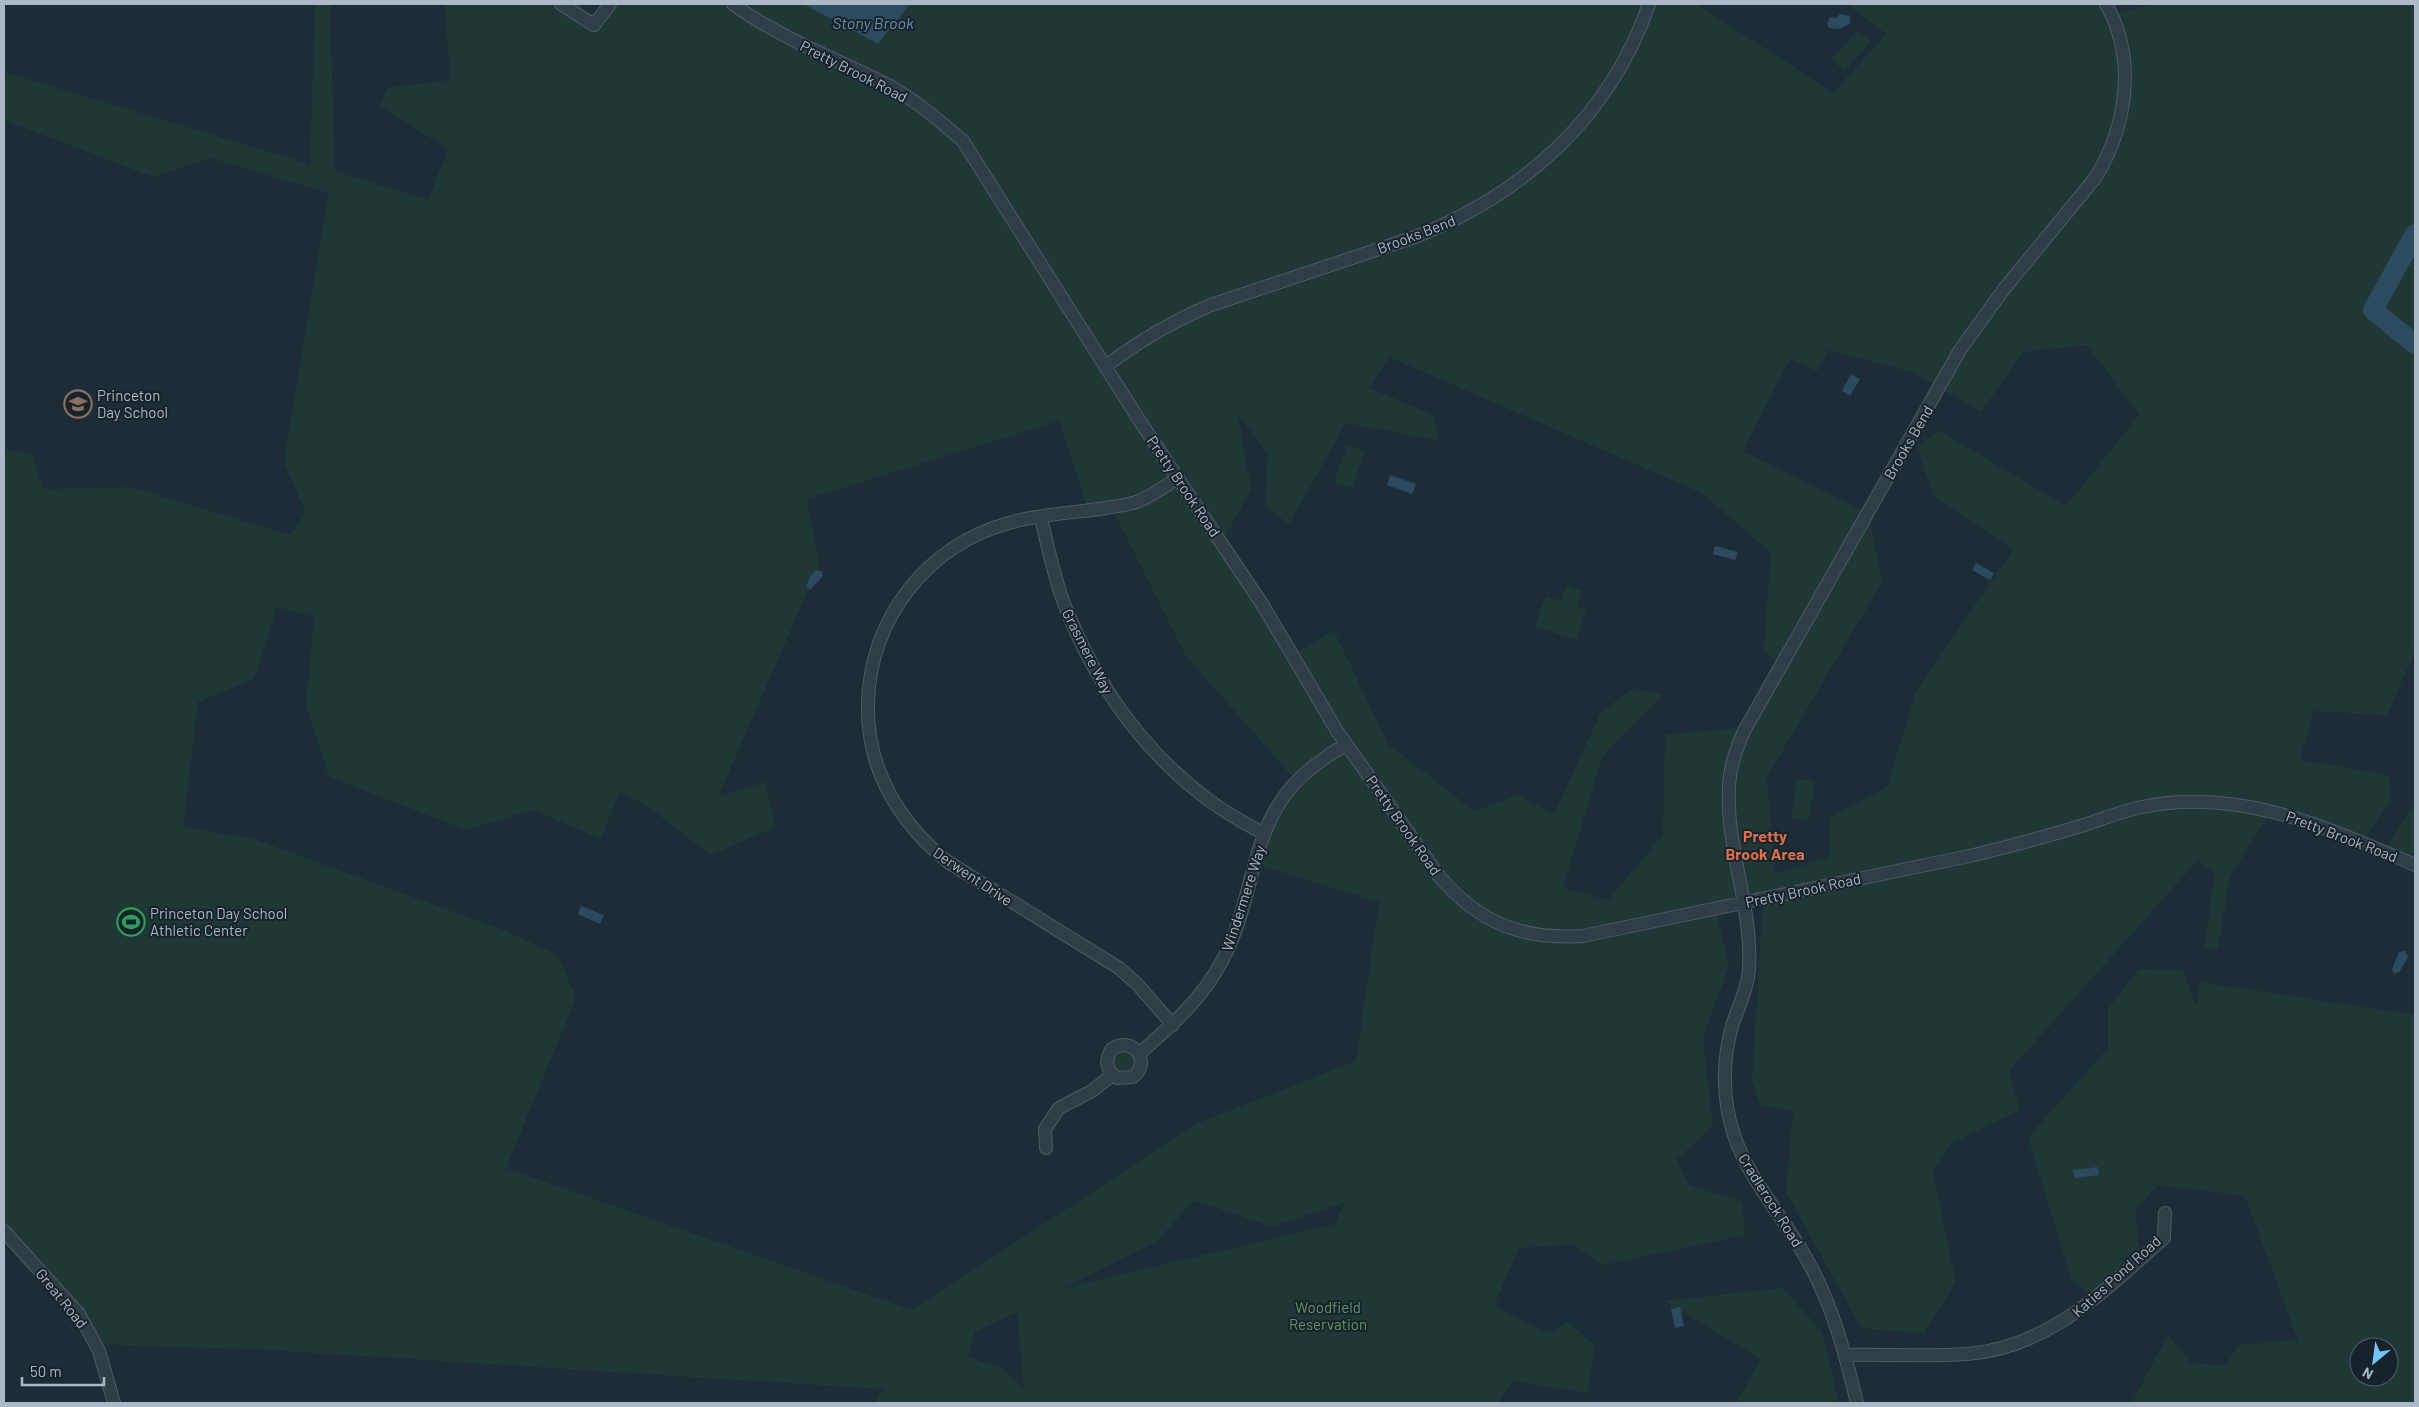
<svg xmlns="http://www.w3.org/2000/svg" width="2419" height="1407" viewBox="0 0 2419 1407" font-family="Barlow,sans-serif">
  <style>
    .green { fill: #1f3836; fill-rule: evenodd }
    .water { fill: #2d4b5e }
    .lines { fill: none; stroke-linecap: round; stroke-linejoin: round }
    .river { stroke: #2d4b5e; stroke-width: 20 }
    .minor-casing { stroke: #4e5c65; stroke-width: 14 }
    .minor { stroke: #303e47; stroke-width: 12 }
    .labels { text-anchor: middle; dominant-baseline: central; stroke-width: 4; stroke-linejoin: round; paint-order: stroke }
    .street-label { font-size: 15px; fill: #aab9c5; stroke: #16232b }
    .poi-label { font-size: 15px; fill: #aab9c5; stroke: #16232b; text-anchor: start }
    .park-label { font-size: 15px; fill: #609663; stroke: #16232b }
    .water-label { font-size: 16px; font-style: italic; fill: #6792ac; stroke: #16232b }
    .neighbourhood-label { font-size: 16px; font-weight: bold; fill: #dc714e; stroke: #16232b }
  </style>
  <rect width="100%" height="100%" fill="#1d2d37"/>
  <path class="green" d="M315,4H330L335,171L428,200L448,149L379,105L388,88L450,80L445,4H578L598,20L609,4H803L878,44L910,4H1697L1833,93L1886,34L1847,4H2104L2112,15L2152,4H2415V651L2387,715L2314,711L2300,760L2388,775L2392,800L2361,842L2273,809L2230,876L2218,949L2204,948L2215,872L2197,861L2009,1071L2020,1110L1952,1143L1933,1172L1956,1282L1924,1333L1861,1328L1786,1192L1793,1111L1761,1105L1752,1082L1763,899L1715,907L1729,966L1703,1037L1713,1126L1677,1159L1689,1185L1742,1202L1745,1235L1604,1265L1572,1245L1519,1248L1494,1306L1548,1333L1569,1322L1594,1346L1588,1393L1513,1381L1498,1403H874L884,1389L268,1350L95,1344L4,1243V449L32,455L44,489L131,487L290,535L306,513L284,463L329,193L210,158L153,177L4,120V72L310,164ZM2087,345L2139,415L2066,506L1938,430L1917,448L1934,496L2013,550L1916,691L1887,787L1830,817L1829,857L1775,874L1767,777L1882,582L1868,513L1743,451L1790,359L1817,371L1829,350L1912,372L1981,412L2023,352ZM1389,357L1702,493L1771,553L1764,649L1782,670L1750,727L1665,735L1663,835L1608,900L1563,888L1602,757L1662,695L1634,688L1601,712L1554,814L1518,795L1474,811L1389,745L1334,631L1290,656L1220,546L1251,489L1238,414L1268,454L1265,506L1289,524L1346,423L1439,441L1434,415L1369,388ZM1059,421L1088,510L1111,506L1186,656L1297,782L1255,864L1379,902L1356,1061L1198,1123L912,1310L506,1168L576,998L558,955L506,931L254,839L183,827L198,702L254,679L277,607L314,617L306,706L329,777L466,830L533,810L601,839L619,793L643,803L711,855L775,827L765,782L718,797L819,565L807,499ZM1194,1200L1272,1227L1345,1202L1335,1224L1064,1288L1156,1242ZM1017,1312L1024,1389L1003,1369L968,1357L975,1332Z
    M1858,30L1871,42L1844,71L1831,59Z
    M1347,445L1365,451L1352,488L1334,482Z
    M1567,585L1582,591L1577,606L1586,609L1576,640L1535,626L1546,596L1561,601Z
    M1797,779L1815,781L1809,820L1791,818Z
    M2415,802V866L2383,851Z
    M2139,969L2183,970L2196,1006L2200,982L2415,1015V1403H2132L2168,1334L2191,1363L2225,1366L2239,1345L2298,1340L2245,1196L2157,1185L2135,1211L2139,1248L2093,1298L2071,1279L2028,1137L2108,1048V1009ZM2359,1347H2389V1377H2359Z
    M1126,1051L1136,1058L1135,1070L1120,1074L1114,1068L1113,1060L1118,1053Z
    M1782,1288L1822,1332L1839,1403H1736L1761,1359L1664,1301Z"/>
  <path class="water" d="M803,4H910L878,44Z
    M1840,14L1850,16V23C1844,28 1836,31 1828,27L1827,23L1830,17L1837,18Z
    M1851,374L1860,379L1850,396L1842,391Z
    M1390,475L1416,484L1412,494L1387,485Z
    M1715,546L1738,552L1735,560L1713,554Z
    M1976,563L1994,573L1990,580L1972,570Z
    M817,570L822,572L823,576L810,590L807,588C807,581 811,573 817,570Z
    M581,906L604,915L600,924L578,914Z
    M2405,951L2408,957L2399,972L2394,974L2392,969L2399,952Z
    M2098,1167L2099,1175L2074,1178L2073,1170Z
    M1680,1307L1684,1326L1675,1328L1671,1309Z"/>
  <g class="lines">
    <path class="river" d="M2415,234L2373,310L2415,344"/>
    <g class="minor-casing">
      <path id="minor" d="M561,4L594,25L610,4
        M733,4C780,38 834,58 886,84C914,99 939,120 963,141L1141,423L1264,607L1337,731L1439,876C1479,923 1522,940 1583,936L1974,855C2011,846 2048,836 2084,825C2103,819 2122,811 2142,807C2241,787 2327,828 2415,865
        M1106,366C1139,341 1173,321 1211,305L1415,237C1525,193 1610,117 1649,4
        M1041,518C1048,547 1054,578 1065,606C1094,680 1139,746 1202,795C1221,810 1242,822 1263,833
        M1173,1025L1137,984L1119,968L948,862C899,823 866,768 868,703C870,619 927,545 1009,523C1039,514 1074,513 1106,508C1116,506 1129,505 1139,501C1153,495 1165,486 1178,478
        M1139,1054C1143,1063 1141,1071 1133,1077L1117,1078C1106,1071 1105,1060 1111,1050C1121,1042 1132,1044 1139,1054C1172,1025 1202,999 1222,961C1260,891 1246,811 1321,761C1329,755 1338,748 1347,745
        M1046,1148L1045,1129L1059,1108L1092,1091L1112,1075
        M4,1231L79,1314L99,1351L114,1403
        M1845,1355C1886,1354 1927,1357 1967,1354C2049,1348 2106,1289 2164,1238L2165,1213
        M1857,1403C1845,1353 1832,1303 1806,1258C1783,1216 1749,1180 1734,1135C1722,1099 1722,1059 1733,1023C1739,1005 1748,988 1749,969C1753,909 1726,849 1729,789C1729,769 1736,750 1744,731L1960,350L2004,289L2096,177C2127,125 2137,59 2106,4"/>
    </g>
    <use href="#minor" class="minor"/>
  </g>
  <defs>
    <g id="school-ring" transform="scale(1.4375)"><circle r="9.5" fill="#16232b" stroke="#8d6e63" stroke-width="1.5"/><path d="M0-5L7-2L0 1L-7-2ZM-4 1L0 2.5L4 1V4Q0 6-4 4Z" fill="#8d6e63"/></g>
    <g id="stadium-ring" transform="scale(1.4375)"><circle r="9.5" fill="#16232b" stroke="#2e9e5b" stroke-width="1.5"/><path d="M0-5a6.5 5 0 1 0 0 10a6.5 5 0 1 0 0-10ZM-3.5-1.8h7v3.6h-7Z" fill="#2e9e5b"/></g>
  </defs>
  <g fill-rule="evenodd">
    <use href="#school-ring" x="78" y="404"/>
    <use href="#stadium-ring" x="131" y="922"/>
  </g>
  <g class="labels">
    <g class="street-label">
      <text transform="translate(854 71) rotate(27)">Pretty Brook Road</text>
      <text transform="translate(1416 234) rotate(-21)">Brooks Bend</text>
      <text transform="translate(1908 442) rotate(-60)">Brooks Bend</text>
      <text transform="translate(1184 486) rotate(56)">Pretty Brook Road</text>
      <text transform="translate(1088 651) rotate(63)">Grasmere Way</text>
      <text transform="translate(1404 825) rotate(55)">Pretty Brook Road</text>
      <text transform="translate(2342 836) rotate(21)">Pretty Brook Road</text>
      <text transform="translate(973 876) rotate(34)">Derwent Drive</text>
      <text transform="translate(1803 890) rotate(-12)">Pretty Brook Road</text>
      <text transform="translate(1243 898) rotate(-72)">Windermere Way</text>
      <text transform="translate(1771 1200) rotate(58)">Cradlerock Road</text>
      <text transform="translate(2116 1276) rotate(-42)">Katies Pond Road</text>
      <text transform="translate(62 1298) rotate(51)">Great Road</text>
    </g>
    <g class="poi-label">
      <text x="97" y="395">Princeton<tspan x="97" dy="17">Day School</tspan></text>
      <text x="150" y="913">Princeton Day School<tspan x="150" dy="17">Athletic Center</tspan></text>
    </g>
    <g class="park-label">
      <text x="1328" y="1307">Woodfield<tspan x="1328" dy="17">Reservation</tspan></text>
    </g>
    <g class="water-label">
      <text x="873" y="22">Stony Brook</text>
    </g>
    <g class="neighbourhood-label">
      <text x="1765" y="835">Pretty<tspan x="1765" dy="18">Brook Area</tspan></text>
    </g>
  </g>
  <rect width="2419" height="1407" fill="none" stroke="#aab9c5" stroke-width="10"/>
  <g transform="translate(2374 1362) rotate(209)"><circle r="24" fill="#16232b" stroke="#515f69"/>
  <path d="M0-4L9 19L0 12L-9 19Z" fill="#75c4ff"/>
  <text y="-8" font-size="14" font-weight="bold" text-anchor="middle" fill="#aab9c5">N</text>
  </g>
  <path d="M22 1377v8h82v-8" fill="none" stroke="#aab9c5" stroke-width="2.5"/>
  <text x="30" y="1377" font-size="15" fill="#aab9c5" stroke="#16232b" stroke-width="4" paint-order="stroke">50 m</text>
</svg>
